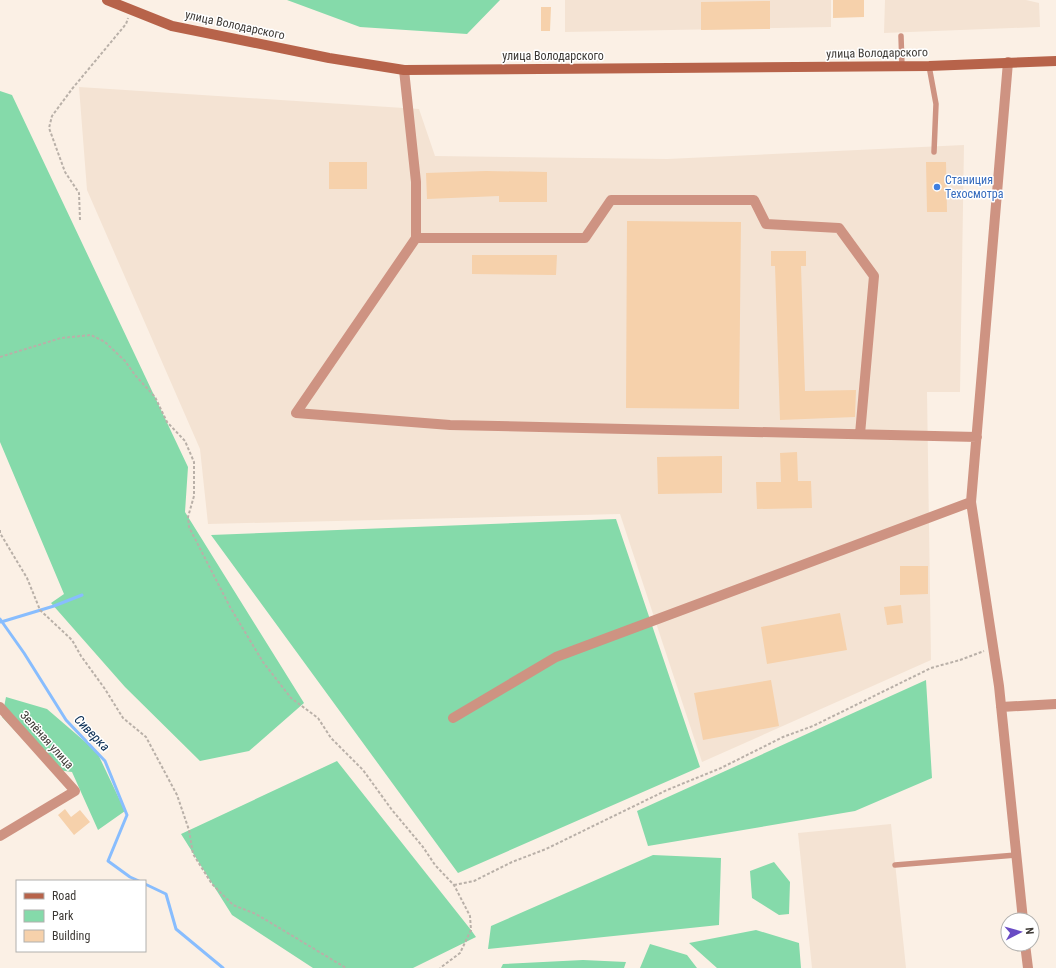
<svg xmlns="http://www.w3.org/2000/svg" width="1056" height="968" viewBox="0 0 1056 968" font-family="'Roboto Condensed',sans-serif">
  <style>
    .built { fill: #f4e3d3 }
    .green { fill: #85daaa }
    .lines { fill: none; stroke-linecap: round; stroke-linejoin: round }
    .stream { stroke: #88bdfe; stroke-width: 3 }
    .building { fill: #f6d1ab }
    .path { stroke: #b9b0a8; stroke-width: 2; stroke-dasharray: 3 2; stroke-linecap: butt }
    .lane { stroke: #ce9382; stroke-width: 5.5 }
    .street { stroke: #ce9382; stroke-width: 10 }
    .secondary { stroke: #b7634a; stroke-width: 10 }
    .shop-dot { fill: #3f7fe0; stroke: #fff; stroke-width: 1.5 }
    .labels { text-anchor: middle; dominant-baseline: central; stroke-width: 3; stroke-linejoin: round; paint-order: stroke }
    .street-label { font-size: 12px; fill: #3d3935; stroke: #fff }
    .shop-label { font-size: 12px; fill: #366cbe; stroke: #fff; text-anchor: start }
    .water-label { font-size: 13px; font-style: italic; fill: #042951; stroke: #fff }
  </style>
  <rect width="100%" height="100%" fill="#fbf0e5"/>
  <path class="built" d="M565,0H831V27L565,32Z
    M885,0H1026L1039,3L1040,27L884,33Z
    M79,87L419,109L435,156L667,159L964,145L960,392H927L931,660L702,762L620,514L208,524L200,449L87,190Z
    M891,824L906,968H812L798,833Z"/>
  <path class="green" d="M287,0H500L467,34L360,27Z
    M0,91L12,95L188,467L185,512L304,703L249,751L200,761L125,687L51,603L64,594L0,442Z
    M616,519L700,767L458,873L211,535Z
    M926,680L932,778L855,811L648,846L637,811Z
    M6,697L47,709L97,752L125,811L98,830L72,772L51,769L2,717Z
    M337,761L471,930L476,937L413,968H313L232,915L181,834Z
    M653,855L721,858L719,925L488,949L491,926Z
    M774,862L790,882L789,914L779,915L752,898L750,871Z
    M756,930L799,943L801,968H717L689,943Z
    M650,944L687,955L697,968H640Z
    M583,960L626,962L624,968H501L503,964Z"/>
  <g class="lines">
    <path class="stream" d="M0,619L24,653L66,720L105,761L127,815L108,861L130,877L139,881
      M1,622L54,606L82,595
      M145,884L166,894L176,929L223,968"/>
  </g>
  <path class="building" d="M833,0H864V17L833,18Z
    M770,1V29L701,30V2Z
    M541,7H551L550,31H541Z
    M329,162H367V189H329Z
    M926,162H946L947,212H927Z
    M486,171L547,172V202H499V196L427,199L426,173Z
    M627,221L741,222L739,409L626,408Z
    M771,251H806V266H801L805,391L856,390L855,417L780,420L775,266H771Z
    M472,255H557L556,275L472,274Z
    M797,452L798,481H811L812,508L757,509L756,482H781L780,453Z
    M722,456V493L658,494L657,457Z
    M900,566H928V594L900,595Z
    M901,605L903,623L887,625L884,607Z
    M840,613L847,650L767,664L761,627Z
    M771,680L779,726L703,740L694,693Z
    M65,809L71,817L80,810L90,822L74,835L58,815Z"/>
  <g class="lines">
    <path class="path" d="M80,220L79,193L65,172L49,128L52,116L72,89L126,24L128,18
      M0,357L61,338L91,335L105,342L125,361L135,375L155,397L167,422L185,441L194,462V496L188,517L189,527L230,607L263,662L291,698L318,718L331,738L363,770L392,810L423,847L435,865L454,885L470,916L471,930L460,953L440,968
      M0,530V533L27,578L40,610L72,640L81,656L105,689L123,718L146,737L177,795L189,830L193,854L212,884L233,905L256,914L346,968
      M454,885L474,881L512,862L546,849L667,790L721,768L783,737L813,726L931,668L960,660L984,651"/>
    <path class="lane" d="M901,36L902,66
      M929,66L936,104L934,152
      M895,865L1016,855"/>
    <path class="street" d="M1008,62L971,502L999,686L1023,920
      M404,70L416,182V238L296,413L450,425L977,437
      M416,238H585L611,200H754L766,224L839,228L874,276L860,434
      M0,707L75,791L0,836
      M1001,707L1056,704
      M453,718L556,657L971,502
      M1025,944L1028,968"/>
    <path class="secondary" d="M107,0L172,26L329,58L404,70L929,66L1056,61"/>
  </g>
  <circle class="shop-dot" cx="937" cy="187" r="4"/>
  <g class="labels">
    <g class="street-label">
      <text transform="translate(235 25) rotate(12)">улица Володарского</text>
      <text transform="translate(877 53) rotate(-1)">улица Володарского</text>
      <text x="553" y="56">улица Володарского</text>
      <text transform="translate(47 740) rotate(48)">Зелёная улица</text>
    </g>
    <g class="shop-label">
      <text x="945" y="180">Станиция<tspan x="945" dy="14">Техосмотра</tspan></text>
    </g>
    <g class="water-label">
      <text transform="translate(92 733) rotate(46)">Сиверка</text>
    </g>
  </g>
  <rect x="16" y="880" width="130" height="72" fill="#ffffff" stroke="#b1b0ae"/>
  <rect x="24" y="893" width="20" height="6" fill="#b7634a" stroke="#b1b0ae"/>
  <text x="52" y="900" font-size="12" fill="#3d3935">Road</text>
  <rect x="24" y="910" width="20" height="12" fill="#85daaa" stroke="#b1b0ae"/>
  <text x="52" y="920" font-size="12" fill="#3d3935">Park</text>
  <rect x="24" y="930" width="20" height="12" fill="#f6d1ab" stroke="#b1b0ae"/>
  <text x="52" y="940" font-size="12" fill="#3d3935">Building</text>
  <g transform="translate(1020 932) rotate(84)"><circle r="19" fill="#ffffff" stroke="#b1b0ae"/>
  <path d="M0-3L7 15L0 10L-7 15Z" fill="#694bc4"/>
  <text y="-6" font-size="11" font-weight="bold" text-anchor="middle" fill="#3d3935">N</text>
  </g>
</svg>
